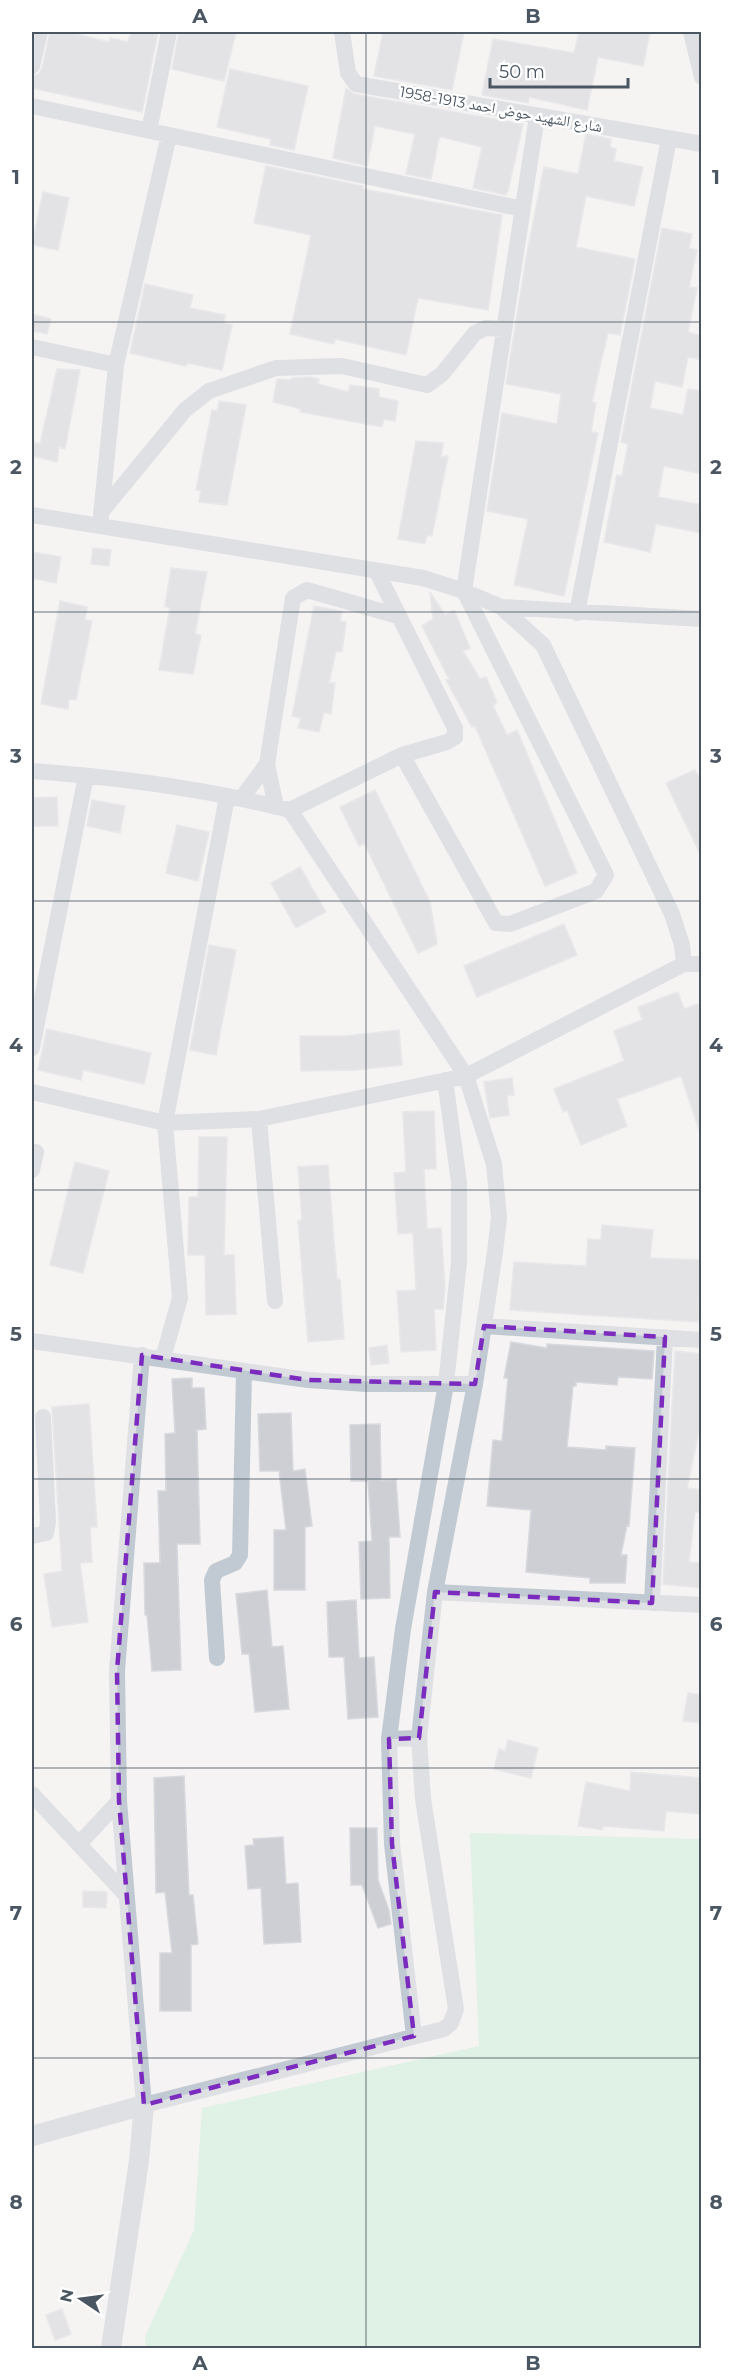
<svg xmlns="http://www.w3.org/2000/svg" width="733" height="2380" viewBox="0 0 733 2380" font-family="Montserrat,'Noto Naskh Arabic',sans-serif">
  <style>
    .green { fill: #c3f1d5 }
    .building { fill: #cdcfd5; stroke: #d7d9de; stroke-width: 1.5 }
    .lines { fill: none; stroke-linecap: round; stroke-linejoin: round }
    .minor { stroke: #c1cad2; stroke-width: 16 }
    .tertiary { stroke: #c1cad2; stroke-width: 20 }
    .marked { fill: none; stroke: #7b2cbf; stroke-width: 4.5; stroke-dasharray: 12 8; stroke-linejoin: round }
    .grid { fill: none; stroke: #4a5661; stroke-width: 1.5; stroke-opacity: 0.55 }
    .labels { text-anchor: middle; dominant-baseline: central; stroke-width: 5; stroke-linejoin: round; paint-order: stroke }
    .street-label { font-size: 15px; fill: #4a5661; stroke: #fff }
    .neatline { fill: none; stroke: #4a5661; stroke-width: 2 }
    .grid-label { font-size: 20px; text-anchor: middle; font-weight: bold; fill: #4a5661 }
  </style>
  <rect width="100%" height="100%" fill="#f5f3f3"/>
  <path class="green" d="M470,1833L701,1839V2348H146L145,2337L194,2230L202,2108L479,2046Z"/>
  <path class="building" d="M50,32H68L109,42L110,38L128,42L131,32H158L142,112L32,88V76L39,74L42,68Z
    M179,32H236L224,81L172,69Z
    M383,32H464L452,90L374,76Z
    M579,32H650L643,66L598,57L587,110L529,97L528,103L482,95L493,39L574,53Z
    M230,69L308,86L294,150L270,145L271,139L217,127Z
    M346,88L354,94L523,124L508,191L506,195L473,188L482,147L442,137L439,138L431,179L406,174L415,134L375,126L367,166L333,158Z
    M586,134L611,139L610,147L616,149L614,161L643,167L634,206L586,196L576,247L635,259L620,335L608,333L600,366L592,402L596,403L591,432L598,433L564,596L514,585L528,519L487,511L502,413L557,424L561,394L506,384L527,253L544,167L578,174Z
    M266,166L363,186V189L502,215L488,310L418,298L406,355L335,339L334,344L290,334L311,235L254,223Z
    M43,192L69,198L58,250L32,245Z
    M662,228L692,234L689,248L697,250L689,287L697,288L688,332L702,336V360L688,357L682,387L655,381L650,408L683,415L688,389L702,391V474L664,466L658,497L702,505V533L656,524L650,552L604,542L617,475L622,476L628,444L621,442Z
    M145,284L193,295L190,308L225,315L224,323L232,325L222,370L187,363L186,366L130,353Z
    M32,314L51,319L47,334L32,331Z
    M57,369L80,370L65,449L59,447L57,462L32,456V442L40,444Z
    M310,377L319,379L318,384L348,392L350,385L379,389V397L398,401L395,421L384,419L382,427L300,412L301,409L273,402L277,379L291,380L292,378Z
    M219,401L246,405L227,505L199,502L201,491L196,490L212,410L217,411Z
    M416,441L443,443L441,457L448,456L432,536L427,535L425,544L398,539Z
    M93,548L111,550L109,566L91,564Z
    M32,552L61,557L56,583L32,578Z
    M171,568L207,572L195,634L201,635L193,674L159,670L170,608L165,606Z
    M430,592L445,615L454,610L470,648L463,651L480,679L486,677L497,702L493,706L507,735L517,730L577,873L545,886L475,726L472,727L446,680L449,679L422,626L433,619Z
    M60,601L87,607L85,620L92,621L76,700L69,699L68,709L41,704Z
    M314,606L342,611L340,621L346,622L342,652L336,651L329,683H335L331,714L324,712L319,732L298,728L301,718L292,716Z
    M695,770L702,783V858L666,783Z
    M375,790L430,902L437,944L418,953L364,843L359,846L340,807Z
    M57,797L58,826H32V798Z
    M92,800L125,806L120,833L87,826Z
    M177,825L209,832L198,881L166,873Z
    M300,867L326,912L296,928L271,883Z
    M564,924L577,955L477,997L464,966Z
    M209,945L236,950L216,1055L190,1050Z
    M678,992L684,1009L698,1004L702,1014V1129L699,1130L681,1076L617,1099L627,1126L581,1145L567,1110L563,1112L554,1089L624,1061L614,1031L642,1020L638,1007Z
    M47,1029L151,1053L144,1084L83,1070L81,1080L38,1070Z
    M399,1030L402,1065L355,1070L301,1071L300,1036H346Z
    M512,1078L514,1095L507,1096L509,1115L490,1118L484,1082Z
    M434,1111L436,1169H424L427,1229L441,1228L445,1288L443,1309H434L436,1350L401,1352L397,1291L416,1290L413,1233L398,1234L394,1173L406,1172L403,1112Z
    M199,1137H227L224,1255H234L236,1314L206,1315L205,1255H188L189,1197H198Z
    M75,1162L109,1171L83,1273L50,1265Z
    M328,1165L337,1279H340L344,1339L308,1342L298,1221L302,1220L298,1167Z
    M602,1225L653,1230L650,1258L702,1260L698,1322L510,1310L514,1262L586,1266L588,1239L601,1240Z
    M511,1342L547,1348V1344L654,1351L652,1379L618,1377L617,1385L576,1382V1386H573L567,1447L606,1450V1446L635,1448L629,1526L627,1525L621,1555H627L625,1583H590V1578L526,1572L531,1510L487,1506L493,1440L502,1441L508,1378H504Z
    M387,1345L389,1363L371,1365L369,1348Z
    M675,1351L702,1354V1417L687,1488L702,1490V1512H695L689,1562L702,1563V1588L663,1584Z
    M192,1378V1388H204L206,1429L197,1430L200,1544H177L181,1670L152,1671L147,1615H145L144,1563H160L158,1491H166L165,1434L175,1433L172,1379Z
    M89,1404L97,1527H90L92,1562L80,1563L88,1622L52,1627L44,1574L62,1571L52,1407Z
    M291,1413L293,1471L305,1469L312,1526L305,1527V1590H274V1530H286L279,1471H260L258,1414Z
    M380,1424L381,1480L396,1479L400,1537H389L390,1598L361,1599L359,1542L372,1541L368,1481H351L350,1425Z
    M267,1590L272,1647L283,1646L289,1709L255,1712L249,1654H242L236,1594Z
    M356,1600L359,1658L374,1657L378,1717L348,1719L344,1657H329L327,1602Z
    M688,1693L702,1695V1723L683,1721Z
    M508,1740L538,1748L531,1778L494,1769L499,1749L505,1751Z
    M631,1772L702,1778L700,1814L666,1811L664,1831L603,1826L602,1830L578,1826L586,1782L630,1791Z
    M184,1776L189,1895H193L198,1944L191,1945V2011H160V1953H172L165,1892L156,1893L154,1778Z
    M350,1828H377L378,1880L389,1910L391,1924L378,1928L362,1885H351Z
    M283,1837L286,1884L298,1883L301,1942L264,1944L261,1888L248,1889L245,1846L254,1845L253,1839Z
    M83,1891L107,1892L106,1908L83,1907Z
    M62,2309L71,2334L55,2340L46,2315Z"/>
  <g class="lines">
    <path class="minor" d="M342,32L348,73L356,84L702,144
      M691,32L702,77
      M32,66L40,32
      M32,106L169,135L116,365L100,526
      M149,131L169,32
      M169,135L523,209
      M32,347L116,365
      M102,511L185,410L209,391L276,368L342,366L427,385L442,374L475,333L486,328L504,329
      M32,515L423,578L464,591L501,607L543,645L672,914L682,945L684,964
      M502,607L702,619
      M577,613L669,139
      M402,755L496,923L510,924L596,891L606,875L464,591L537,116
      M267,764L276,807
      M32,771C117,777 206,789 290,810L466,1076L494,1164L499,1218L495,1252L475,1384L435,1592L419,1738L423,1799L456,2009L451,2023L444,2029L144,2105L119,1801L117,1671L142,1355
      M241,799L267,764L293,598L307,590L398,616
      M290,810L402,755L447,742L455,737V728L376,570
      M32,1048L86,776
      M32,1092L165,1123L259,1119L466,1076L684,964H702
      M259,1119L275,1301
      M32,1170L36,1152
      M484,1326L702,1340
      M32,1341L308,1380L366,1384H475
      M163,1358L180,1298L165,1123L227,797
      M32,1536L46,1533L48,1522L43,1417
      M435,1592L702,1605
      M652,1603L665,1337
      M217,1658L212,1580L216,1571L235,1563L240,1555L244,1373
      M389,1739L403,1629L446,1384L459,1262V1182L445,1080
      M32,1794L127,1896
      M79,1844L119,1801
      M414,2036L392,1844L389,1739L419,1738"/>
    <path class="tertiary" d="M32,2136L144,2105L139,2161L111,2348"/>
  </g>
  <path d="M0 0H733V2380H0ZM484,1326L665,1337L652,1603L435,1592L419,1738L389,1739L392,1844L414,2036L144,2105L119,1801L117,1671L142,1355L308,1380L475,1384Z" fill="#f5f3f3" fill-opacity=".55" fill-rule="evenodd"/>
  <path class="marked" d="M484,1326L665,1337L652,1603L435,1592L419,1738L389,1739L392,1844L414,2036L144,2105L119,1801L117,1671L142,1355L308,1380L475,1384Z"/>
  <path class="grid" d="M366,32V2348M32,322H702M32,612H702M32,901H702M32,1190H702M32,1479H702M32,1768H702M32,2058H702"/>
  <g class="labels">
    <g class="street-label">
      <text transform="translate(501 109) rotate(10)">شارع الشهيد حوض احمد 1913-1958</text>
    </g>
  </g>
  <rect width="733" height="2380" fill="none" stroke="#ffffff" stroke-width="66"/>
  <g transform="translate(81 2299) rotate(283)" stroke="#ffffff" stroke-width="4.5" paint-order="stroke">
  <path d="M0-4.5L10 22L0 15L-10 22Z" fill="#4a5661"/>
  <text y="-9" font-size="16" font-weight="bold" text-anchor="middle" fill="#4a5661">N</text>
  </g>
  <path d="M490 78v9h138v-9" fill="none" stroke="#4a5661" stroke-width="3"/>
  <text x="499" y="78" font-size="18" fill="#4a5661" stroke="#ffffff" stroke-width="4.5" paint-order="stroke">50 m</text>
  <rect x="33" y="33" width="667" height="2314" class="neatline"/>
  <g class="grid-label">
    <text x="200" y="23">A</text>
    <text x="533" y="23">B</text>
    <text x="16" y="184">1</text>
    <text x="716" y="184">1</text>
    <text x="16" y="474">2</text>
    <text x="716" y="474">2</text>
    <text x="16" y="763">3</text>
    <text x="716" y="763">3</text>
    <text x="16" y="1052">4</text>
    <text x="716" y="1052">4</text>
    <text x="16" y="1341">5</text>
    <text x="716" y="1341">5</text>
    <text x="16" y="1631">6</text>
    <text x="716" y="1631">6</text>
    <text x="16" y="1920">7</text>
    <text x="716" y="1920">7</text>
    <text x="16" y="2209">8</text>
    <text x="716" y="2209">8</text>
    <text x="200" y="2370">A</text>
    <text x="533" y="2370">B</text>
  </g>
</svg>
